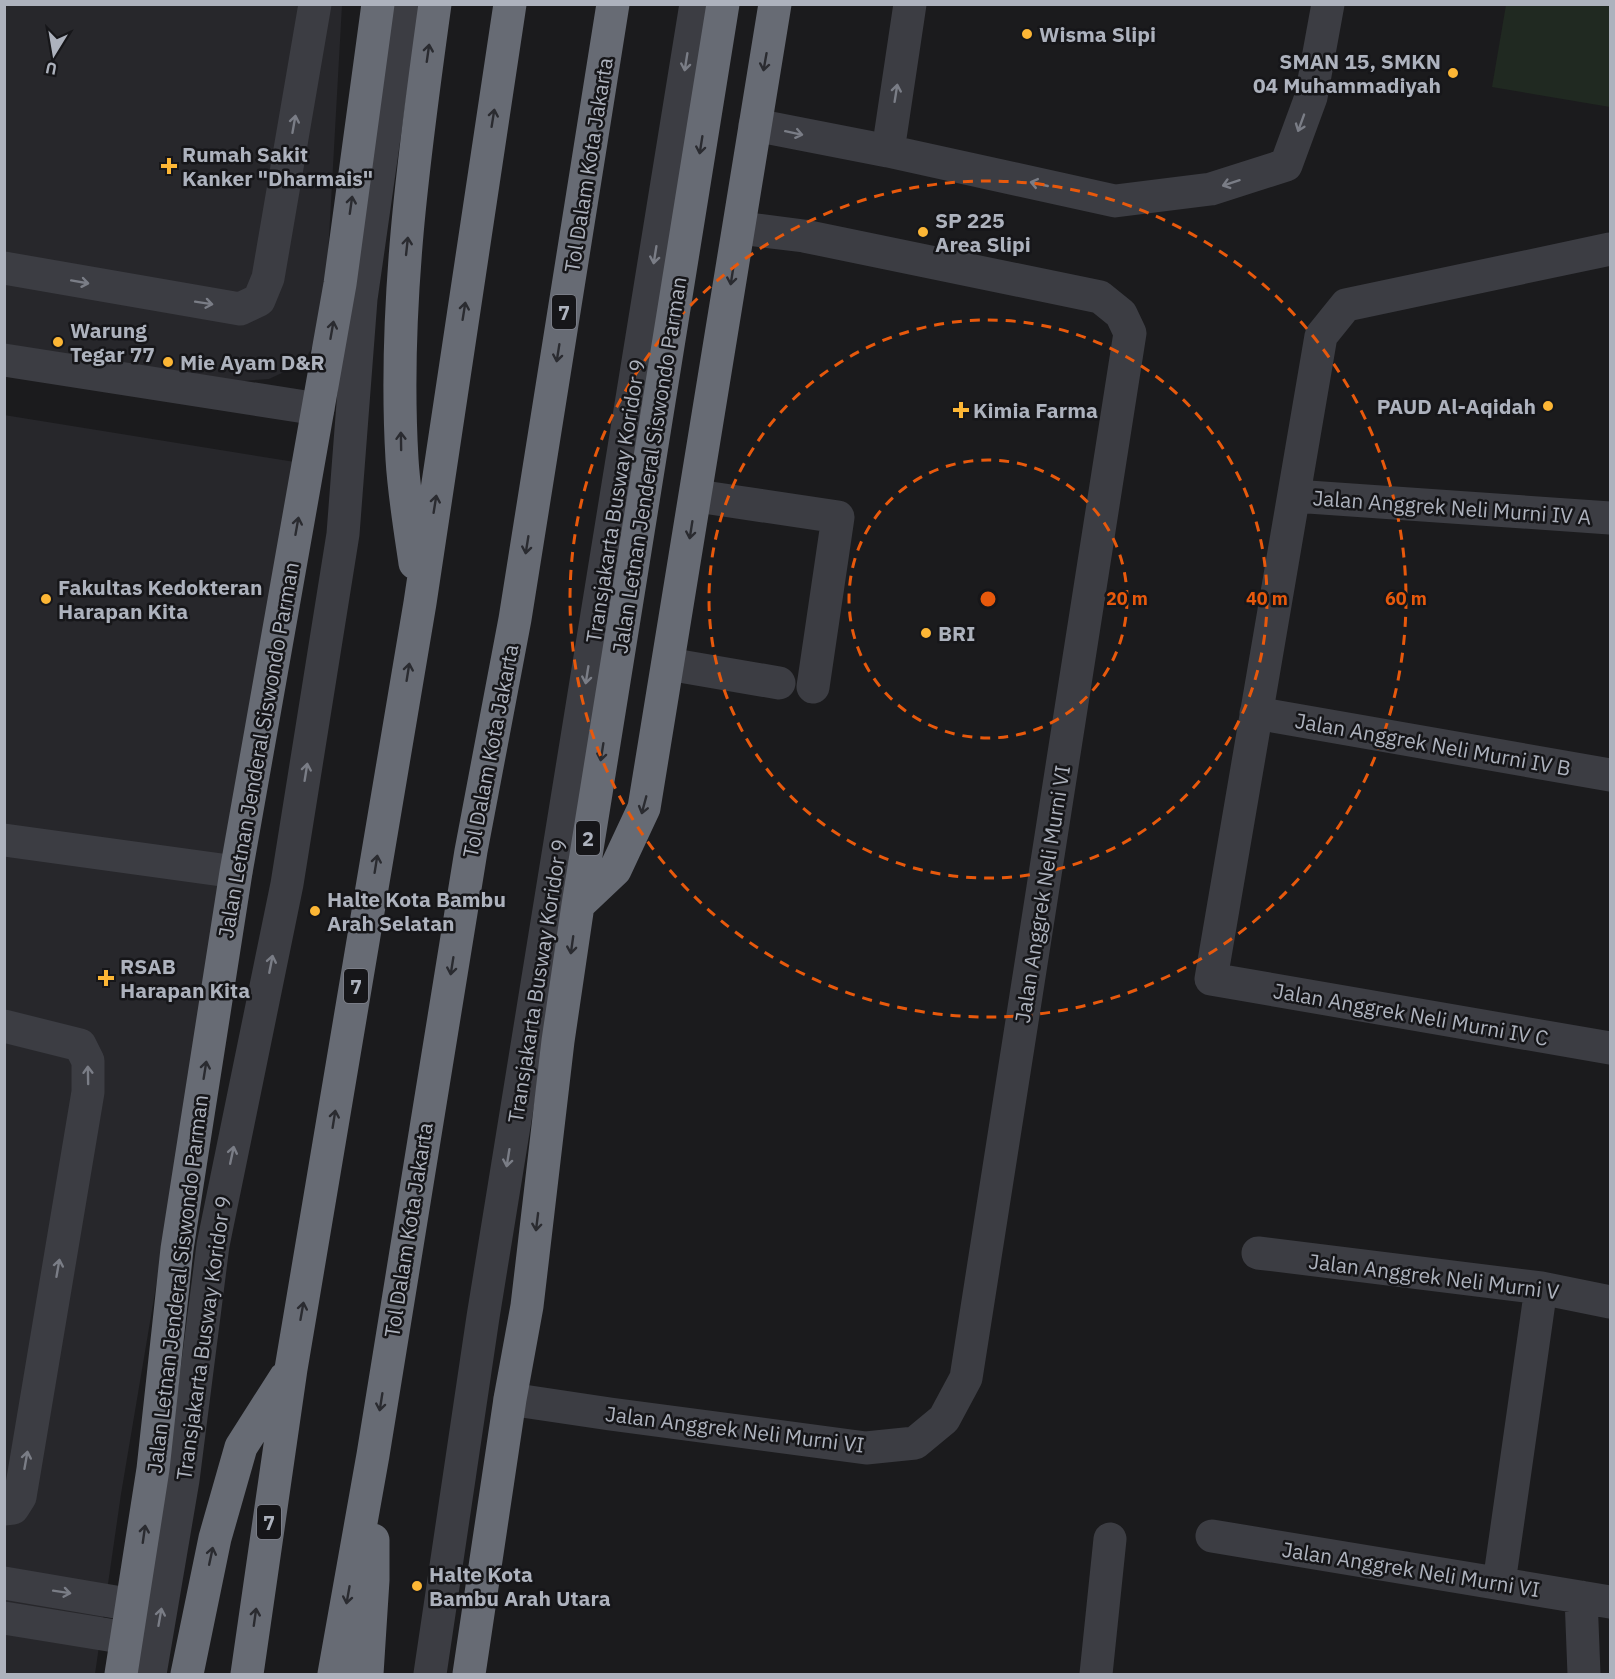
<svg xmlns="http://www.w3.org/2000/svg" width="1615" height="1679" viewBox="0 0 1615 1679" font-family="'IBM Plex Sans',sans-serif">
  <style>
    .built { fill: #27272b }
    .green { fill: #202921 }
    .lines { fill: none; stroke-linecap: round; stroke-linejoin: round }
    .minor { stroke: #3c3d43; stroke-width: 33 }
    .highway { stroke: #676b74; stroke-width: 33 }
    .oneway { stroke: #2a2b30 }
    .oneway2 { stroke: #7a7d86 }
    .ring { fill: none; stroke: #e8590c; stroke-width: 3; stroke-dasharray: 10 8 }
    .poi-dot { fill: #fcb635; stroke: #161619; stroke-width: 2 }
    .labels { text-anchor: middle; dominant-baseline: central; stroke-width: 5; stroke-linejoin: round; paint-order: stroke }
    .shield { fill: #161619; stroke: #80838c; stroke-width: 1.5 }
    .shield-label { font-size: 20px; font-weight: bold; fill: #adb2bd }
    .poi-label { font-size: 21px; font-weight: bold; fill: #adb2bd; stroke: #161619; text-anchor: start }
    .street-label { font-size: 21px; fill: #adb2bd; stroke: #161619 }
    .centre { fill: #e8590c; stroke: #161619; stroke-width: 3 }
    .ring-label { font-size: 18px; text-anchor: middle; font-weight: bold; fill: #e8590c; stroke: #161619; stroke-width: 5; stroke-linejoin: round; paint-order: stroke }
  </style>
  <rect width="100%" height="100%" fill="#1b1b1d"/>
  <path class="built" d="M4,5H342L324,327L303,363L269,379L227,382L5,344Z
    M4,415L295,462L121,1494L95,1674H5Z"/>
  <path class="green" d="M1506,5H1610V107L1492,87Z"/>
  <g class="lines">
    <path class="minor" d="M755,125L888,151L1115,201L1211,189L1286,165L1311,97L1328,4
      M888,151L910,4
      M1610,249L1346,305L1321,336L1211,979L1610,1048
      M4,268L240,309L259,300L268,278L315,4
      M4,360L318,409
      M697,496L838,517L813,687
      M1294,496L1610,518
      M668,664L779,683
      M1256,713L1610,775
      M4,840L236,872
      M4,1026L80,1045L88,1061V1092L20,1497L13,1508L4,1509
      M1258,1253L1541,1288L1610,1302
      M510,1399L610,1414L866,1448L915,1443L944,1419L966,1378L1130,333L1121,314L1100,297L804,236L740,228
      M1212,1536L1610,1602
      M4,1583L133,1605
      M1499,1583L1541,1288
      M1581,1597L1584,1674
      M4,1618L127,1638
      M150,1674L183,1480L213,1245L287,884L343,534L361,299L403,4
      M430,1674L483,1317L696,4
      M1096,1674L1110,1539"/>
    <path class="highway" d="M415,563C410,529 404,493 402,459C393,307 414,155 435,4
      M578,905L615,870L644,808L775,4
      M121,1674L153,1469L177,1249L236,872L340,284L378,4
      M187,1674L215,1538L241,1447L285,1378
      M247,1674L291,1369L420,603L510,4
      M334,1674L373,1455L471,851L515,619L613,4
      M367,1674L373,1580V1540
      M469,1674L510,1399L527,1306L558,1041L578,905L723,4"/>
  </g>
  <defs><path id="oneway-shaft" d="M-6 0H5M1.5-3L5.5 0L1.5 3" fill="none" stroke-width="1.6" stroke-linecap="round" stroke-linejoin="round" transform="scale(1.5)"/></defs>
  <g class="oneway">
    <use href="#oneway-shaft" transform="translate(428 53) rotate(-82)"/>
    <use href="#oneway-shaft" transform="translate(765 62) rotate(100)"/>
    <use href="#oneway-shaft" transform="translate(493 118) rotate(-81)"/>
    <use href="#oneway-shaft" transform="translate(701 145) rotate(99)"/>
    <use href="#oneway-shaft" transform="translate(351 205) rotate(-82)"/>
    <use href="#oneway-shaft" transform="translate(407 246) rotate(-84)"/>
    <use href="#oneway-shaft" transform="translate(732 276) rotate(99)"/>
    <use href="#oneway-shaft" transform="translate(464 311) rotate(-81)"/>
    <use href="#oneway-shaft" transform="translate(332 330) rotate(-80)"/>
    <use href="#oneway-shaft" transform="translate(558 353) rotate(99)"/>
    <use href="#oneway-shaft" transform="translate(401 441) rotate(-91)"/>
    <use href="#oneway-shaft" transform="translate(435 504) rotate(-81)"/>
    <use href="#oneway-shaft" transform="translate(297 526) rotate(-80)"/>
    <use href="#oneway-shaft" transform="translate(691 530) rotate(99)"/>
    <use href="#oneway-shaft" transform="translate(527 545) rotate(99)"/>
    <use href="#oneway-shaft" transform="translate(408 672) rotate(-81)"/>
    <use href="#oneway-shaft" transform="translate(602 752) rotate(99)"/>
    <use href="#oneway-shaft" transform="translate(644 805) rotate(105)"/>
    <use href="#oneway-shaft" transform="translate(376 864) rotate(-81)"/>
    <use href="#oneway-shaft" transform="translate(572 945) rotate(98)"/>
    <use href="#oneway-shaft" transform="translate(452 966) rotate(99)"/>
    <use href="#oneway-shaft" transform="translate(205 1070) rotate(-81)"/>
    <use href="#oneway-shaft" transform="translate(334 1119) rotate(-81)"/>
    <use href="#oneway-shaft" transform="translate(537 1222) rotate(97)"/>
    <use href="#oneway-shaft" transform="translate(302 1311) rotate(-80)"/>
    <use href="#oneway-shaft" transform="translate(381 1402) rotate(99)"/>
    <use href="#oneway-shaft" transform="translate(144 1534) rotate(-82)"/>
    <use href="#oneway-shaft" transform="translate(211 1556) rotate(-78)"/>
    <use href="#oneway-shaft" transform="translate(348 1595) rotate(100)"/>
    <use href="#oneway-shaft" transform="translate(255 1617) rotate(-82)"/>
  </g>
  <g class="oneway2">
    <use href="#oneway-shaft" transform="translate(686 62) rotate(99)"/>
    <use href="#oneway-shaft" transform="translate(896 93) rotate(-81)"/>
    <use href="#oneway-shaft" transform="translate(1301 123) rotate(110)"/>
    <use href="#oneway-shaft" transform="translate(294 124) rotate(-80)"/>
    <use href="#oneway-shaft" transform="translate(794 133) rotate(12)"/>
    <use href="#oneway-shaft" transform="translate(1231 183) rotate(162)"/>
    <use href="#oneway-shaft" transform="translate(1039 184) rotate(-167)"/>
    <use href="#oneway-shaft" transform="translate(655 255) rotate(99)"/>
    <use href="#oneway-shaft" transform="translate(80 282) rotate(10)"/>
    <use href="#oneway-shaft" transform="translate(204 303) rotate(9)"/>
    <use href="#oneway-shaft" transform="translate(587 675) rotate(99)"/>
    <use href="#oneway-shaft" transform="translate(306 772) rotate(-81)"/>
    <use href="#oneway-shaft" transform="translate(271 964) rotate(-79)"/>
    <use href="#oneway-shaft" transform="translate(88 1075) rotate(-91)"/>
    <use href="#oneway-shaft" transform="translate(232 1155) rotate(-78)"/>
    <use href="#oneway-shaft" transform="translate(508 1158) rotate(99)"/>
    <use href="#oneway-shaft" transform="translate(58 1268) rotate(-80)"/>
    <use href="#oneway-shaft" transform="translate(26 1460) rotate(-80)"/>
    <use href="#oneway-shaft" transform="translate(62 1592) rotate(9)"/>
    <use href="#oneway-shaft" transform="translate(160 1617) rotate(-80)"/>
  </g>
  <g class="ring">
    <circle cx="988" cy="599" r="139"/>
    <circle cx="988" cy="599" r="279"/>
    <circle cx="988" cy="599" r="418"/>
  </g>
  <g class="poi-dot">
    <circle cx="1027" cy="34" r="6"/>
    <circle cx="1453" cy="73" r="6"/>
    <path d="M166 157h6v6h6v6h-6v6h-6v-6h-6v-6h6z"/>
    <circle cx="923" cy="232" r="6"/>
    <circle cx="58" cy="342" r="6"/>
    <circle cx="168" cy="362" r="6"/>
    <circle cx="1548" cy="406" r="6"/>
    <path d="M958 401h6v6h6v6h-6v6h-6v-6h-6v-6h6z"/>
    <circle cx="46" cy="599" r="6"/>
    <circle cx="926" cy="633" r="6"/>
    <circle cx="315" cy="911" r="6"/>
    <path d="M103 969h6v6h6v6h-6v6h-6v-6h-6v-6h6z"/>
    <circle cx="417" cy="1586" r="6"/>
  </g>
  <g class="labels">
    <g class="shield">
      <rect x="552" y="295" width="24" height="34" rx="4.5"/>
      <rect x="576" y="821" width="24" height="34" rx="4.5"/>
      <rect x="344" y="969" width="24" height="34" rx="4.5"/>
      <rect x="257" y="1505" width="24" height="34" rx="4.5"/>
    </g>
    <g class="shield-label">
      <text x="564" y="312">7</text>
      <text x="588" y="838">2</text>
      <text x="356" y="986">7</text>
      <text x="269" y="1522">7</text>
    </g>
    <g class="poi-label">
      <text x="1039" y="34">Wisma Slipi</text>
      <text x="1441" y="61" text-anchor="end">SMAN 15, SMKN<tspan x="1441" dy="24">04 Muhammadiyah</tspan></text>
      <text x="182" y="154">Rumah Sakit<tspan x="182" dy="24">Kanker "Dharmais"</tspan></text>
      <text x="935" y="220">SP 225<tspan x="935" dy="24">Area Slipi</tspan></text>
      <text x="70" y="330">Warung<tspan x="70" dy="24">Tegar 77</tspan></text>
      <text x="180" y="362">Mie Ayam D&amp;R</text>
      <text x="1536" y="406" text-anchor="end">PAUD Al-Aqidah</text>
      <text x="973" y="410">Kimia Farma</text>
      <text x="58" y="587">Fakultas Kedokteran<tspan x="58" dy="24">Harapan Kita</tspan></text>
      <text x="938" y="633">BRI</text>
      <text x="327" y="899">Halte Kota Bambu<tspan x="327" dy="24">Arah Selatan</tspan></text>
      <text x="120" y="966">RSAB<tspan x="120" dy="24">Harapan Kita</tspan></text>
      <text x="429" y="1574">Halte Kota<tspan x="429" dy="24">Bambu Arah Utara</tspan></text>
    </g>
    <g class="street-label">
      <text transform="translate(588 165) rotate(-81)">Tol Dalam Kota Jakarta</text>
      <text transform="translate(649 465) rotate(-81)">Jalan Letnan Jenderal Siswondo Parman</text>
      <text transform="translate(615 501) rotate(-81)">Transjakarta Busway Koridor 9</text>
      <text transform="translate(1452 507) rotate(4)">Jalan Anggrek Neli Murni IV A</text>
      <text transform="translate(1433 744) rotate(10)">Jalan Anggrek Neli Murni IV B</text>
      <text transform="translate(258 750) rotate(-80)">Jalan Letnan Jenderal Siswondo Parman</text>
      <text transform="translate(490 751) rotate(-79)">Tol Dalam Kota Jakarta</text>
      <text transform="translate(1042 894) rotate(-81)">Jalan Anggrek Neli Murni VI</text>
      <text transform="translate(537 981) rotate(-81)">Transjakarta Busway Koridor 9</text>
      <text transform="translate(1411 1014) rotate(10)">Jalan Anggrek Neli Murni IV C</text>
      <text transform="translate(408 1230) rotate(-81)">Tol Dalam Kota Jakarta</text>
      <text transform="translate(1434 1276) rotate(7)">Jalan Anggrek Neli Murni V</text>
      <text transform="translate(177 1284) rotate(-83)">Jalan Letnan Jenderal Siswondo Parman</text>
      <text transform="translate(203 1338) rotate(-82)">Transjakarta Busway Koridor 9</text>
      <text transform="translate(735 1429) rotate(7)">Jalan Anggrek Neli Murni VI</text>
      <text transform="translate(1411 1569) rotate(9)">Jalan Anggrek Neli Murni VI</text>
    </g>
  </g>
  <circle cx="988" cy="599" r="9" class="centre"/>
  <g class="ring-label">
    <text x="1127" y="605">20 m</text>
    <text x="1267" y="605">40 m</text>
    <text x="1406" y="605">60 m</text>
  </g>
  <rect width="1615" height="1679" fill="none" stroke="#adb2bd" stroke-width="12"/>
  <g transform="translate(54 54) rotate(191)" stroke="#161619" stroke-width="4.5" paint-order="stroke">
  <path d="M0-4.5L10 22L0 15L-10 22Z" fill="#adb2bd"/>
  <text y="-9" font-size="16" font-weight="bold" text-anchor="middle" fill="#adb2bd">U</text>
  </g>
</svg>
